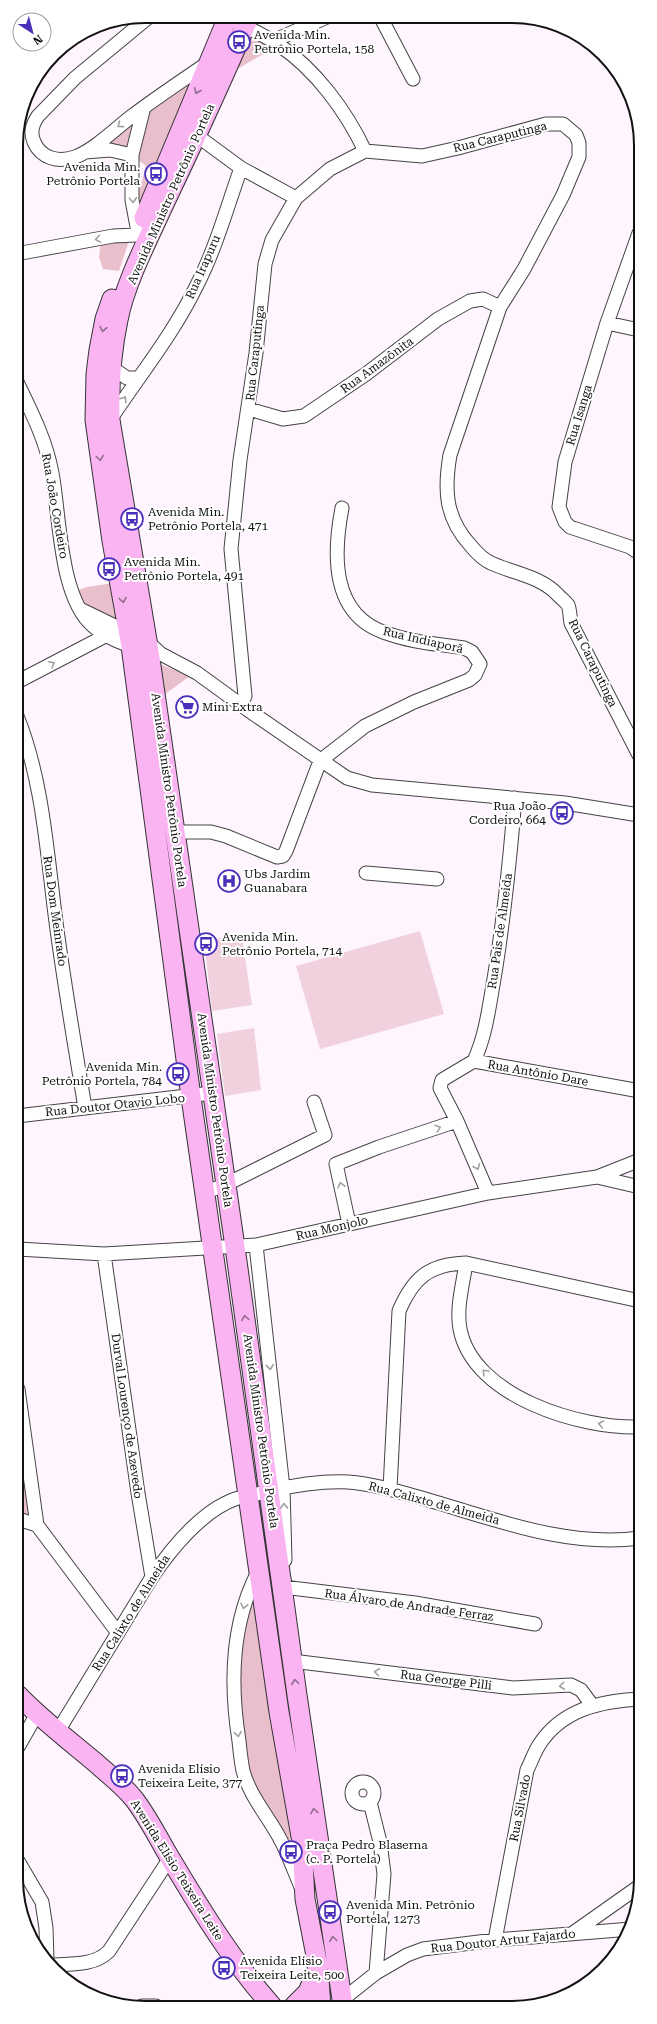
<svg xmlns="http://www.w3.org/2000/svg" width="657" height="2024" viewBox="0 0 657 2024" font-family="'Roboto Serif',serif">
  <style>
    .green { fill: #e8bfca }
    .pitch { fill: #f0d1dd }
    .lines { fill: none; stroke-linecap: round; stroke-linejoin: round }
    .minor-casing { stroke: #444; stroke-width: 15 }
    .secondary-casing { stroke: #333; stroke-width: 21 }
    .minor { stroke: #fff; stroke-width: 13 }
    .secondary { stroke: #fab4f1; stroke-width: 19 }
    .oneway { stroke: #916b8c }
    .oneway2 { stroke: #a0a0a0 }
    .labels { text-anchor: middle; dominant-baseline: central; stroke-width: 4; stroke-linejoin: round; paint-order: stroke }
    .poi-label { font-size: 12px; fill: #111; stroke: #fff; text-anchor: start }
    .street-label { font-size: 12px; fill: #111; stroke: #fff }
    .rim { fill: none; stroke: #111; stroke-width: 2 }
  </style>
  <rect width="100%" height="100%" fill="#fef5fe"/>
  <path class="green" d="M244,32L275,47L239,68L228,67Z
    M209,62L150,191L136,203L146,166L132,155L86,151Z
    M130,238L119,271L103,269L99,257L101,242Z
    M120,582L129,634L93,616L73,592L87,587Z
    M159,664L190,676L161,697Z
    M18,1388L37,1525L18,1519Z
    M259,1570L302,1842L279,1837L244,1771L234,1663Z"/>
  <path class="pitch" d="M420,931L444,1014L320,1049L296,966Z
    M242,936L252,1005L212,1011L204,940Z
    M254,1028L261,1090L225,1096L217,1034Z"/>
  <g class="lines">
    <g class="minor-casing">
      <path id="minor" d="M150,16L75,78L38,116C32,125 30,132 34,142C41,158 58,163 75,157C94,150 115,129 132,116C157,97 183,80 209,62
        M381,18L413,79
        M239,23C252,30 266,36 279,45C316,70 346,111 365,151
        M273,41L327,17
        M196,135L241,168L296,198
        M85,152L110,150L132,155
        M138,232L132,200V155L144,107
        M639,233L607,323L565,462L559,507L565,522L570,527L630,547L639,553
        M16,254L113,236L137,235
        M607,323L639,330
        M112,368L127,378H138
        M17,382C31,411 46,440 52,473C60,515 59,597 93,626C105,637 122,643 136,648
        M249,409L283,419L304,416L366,374L438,319L470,301L483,299L500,307
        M110,420C139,376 174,333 197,285C216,248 227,207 241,168
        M80,609L148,642L161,654L197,673L248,710L347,778L372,785L565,803L639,815
        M17,682L107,635
        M241,705L245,696L231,549L240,460L256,353L265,264L272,240L296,198L330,169L365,151L422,156L458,148L546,124H563L576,135L579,143V157L563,195L524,269L500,307L450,455C444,490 445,518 471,546C476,552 484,560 491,563C515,574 541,576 559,596C562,599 566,602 568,605C570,609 570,618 571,623L639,755
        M17,716C43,780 47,854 56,922C64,984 75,1046 85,1108
        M175,832H211L226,836L277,857L283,856L286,851L320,761L365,726L414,702L469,680L475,675L480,664L472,652L464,648C438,644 410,642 386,633C331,615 333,555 342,508
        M366,873L437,879
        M474,1061C486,1035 489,1007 494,979C504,919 510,859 515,798
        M17,1116L212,1093
        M597,1177L640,1187
        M205,1192L223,1186L325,1135L314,1102
        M488,1193L457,1121L440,1088L442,1080L474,1061L640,1091
        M349,1224L336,1164L379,1147L457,1121
        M256,1245L283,1488L285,1560
        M18,1249L104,1254L256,1245L488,1193L597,1177L640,1160
        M104,1254L138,1493L152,1577
        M466,1263C463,1284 456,1308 460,1329C473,1397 581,1429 640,1427
        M18,1389L37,1525
        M390,1489L399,1311C413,1278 429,1264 466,1263L640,1301
        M18,1519L37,1525L118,1633
        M259,1570C231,1622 230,1684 239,1741C240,1751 241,1761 243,1771C250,1796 267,1815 279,1837C288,1853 294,1871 301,1887
        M284,1579L283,1587L415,1603L535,1624
        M292,1661L513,1688L571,1685L581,1690L592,1705
        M58,1731L152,1577C171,1549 202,1511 235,1499C246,1496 259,1494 270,1491C295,1485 323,1481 348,1482C374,1484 400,1492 425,1499C494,1519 567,1548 640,1538
        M18,1747L37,1714
        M352 1793a11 11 0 1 1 22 0a11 11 0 1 1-22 0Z
        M370,1802L380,1842L384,1874L376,1973
        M18,1861L42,1902L46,1928L47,1960
        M573,1933L641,1885
        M495,1940L527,1770C531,1762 534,1753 539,1745C562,1709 601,1701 641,1699
        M50,1965C70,1964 95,1966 109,1951L170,1858
        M342,2000L376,1973L407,1955L423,1949L495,1940L631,1929
        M142,2006H156"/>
    </g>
    <g class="secondary-casing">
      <path id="secondary" d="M249,17C223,79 194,141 165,202C149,237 125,283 118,320C111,353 109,387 110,420L149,652L235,1247L297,1695L343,2006
        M144,218L228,17
        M112,299L105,319L99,350L96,374L95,420L112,541L131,646L191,1097L279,1712L302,1842L305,1899L318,1966L321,2006
        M18,1695C42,1720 70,1741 96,1763C109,1775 123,1785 134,1799C148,1817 158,1838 170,1858C201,1910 232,1961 272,2006
        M294,2006L308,1992L317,1970"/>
    </g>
    <use href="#minor" class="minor"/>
    <use href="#secondary" class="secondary"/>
  </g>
  <defs><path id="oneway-chevron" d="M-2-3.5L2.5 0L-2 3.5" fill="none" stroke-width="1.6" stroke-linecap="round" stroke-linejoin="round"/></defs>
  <g class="oneway">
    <use href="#oneway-chevron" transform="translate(197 91) rotate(113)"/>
    <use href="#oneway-chevron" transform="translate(103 329) rotate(100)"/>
    <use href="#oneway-chevron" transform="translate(100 458) rotate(82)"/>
    <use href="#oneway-chevron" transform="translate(123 600) rotate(81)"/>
    <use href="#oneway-chevron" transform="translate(245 1318) rotate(-98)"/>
    <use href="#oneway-chevron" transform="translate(295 1682) rotate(-98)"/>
    <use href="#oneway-chevron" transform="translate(314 1811) rotate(-99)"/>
    <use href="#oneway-chevron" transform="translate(333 1939) rotate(-98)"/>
  </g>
  <g class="oneway2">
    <use href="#oneway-chevron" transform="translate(120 125) rotate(143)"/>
    <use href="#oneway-chevron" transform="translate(133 200) rotate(85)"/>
    <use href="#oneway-chevron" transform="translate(98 239) rotate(170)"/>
    <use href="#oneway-chevron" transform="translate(124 399) rotate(-57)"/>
    <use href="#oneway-chevron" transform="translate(52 664) rotate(-27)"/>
    <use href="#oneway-chevron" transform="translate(438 1128) rotate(-19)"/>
    <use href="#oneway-chevron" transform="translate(477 1167) rotate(67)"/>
    <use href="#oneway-chevron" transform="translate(341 1185) rotate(-103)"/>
    <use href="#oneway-chevron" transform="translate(270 1367) rotate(84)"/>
    <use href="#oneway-chevron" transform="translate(485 1372) rotate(-134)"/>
    <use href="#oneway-chevron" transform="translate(601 1424) rotate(-168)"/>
    <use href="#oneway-chevron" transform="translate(284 1506) rotate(-92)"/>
    <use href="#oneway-chevron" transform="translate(244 1606) rotate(104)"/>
    <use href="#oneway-chevron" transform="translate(377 1672) rotate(-172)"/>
    <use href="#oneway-chevron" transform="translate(562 1686) rotate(174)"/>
    <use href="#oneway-chevron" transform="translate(238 1734) rotate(81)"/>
  </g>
  <defs>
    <g id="bus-ring" transform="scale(1.15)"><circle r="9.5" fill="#fff" stroke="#4a2fba" stroke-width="1.5"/><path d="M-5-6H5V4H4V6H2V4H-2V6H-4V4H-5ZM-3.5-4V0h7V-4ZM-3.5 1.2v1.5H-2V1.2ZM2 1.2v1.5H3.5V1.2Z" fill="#4a2fba"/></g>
    <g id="supermarket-ring" transform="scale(1.15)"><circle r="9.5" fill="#fff" stroke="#4a2fba" stroke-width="1.5"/><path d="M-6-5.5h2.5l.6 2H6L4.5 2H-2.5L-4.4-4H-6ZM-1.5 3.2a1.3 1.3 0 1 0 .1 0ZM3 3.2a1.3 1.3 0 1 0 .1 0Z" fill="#4a2fba"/></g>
    <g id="hospital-ring" transform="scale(1.15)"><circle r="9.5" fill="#fff" stroke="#4a2fba" stroke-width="1.5"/><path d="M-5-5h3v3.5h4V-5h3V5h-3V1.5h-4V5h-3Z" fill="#4a2fba"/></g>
  </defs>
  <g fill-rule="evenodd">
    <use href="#bus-ring" x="239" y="42"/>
    <use href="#bus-ring" x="156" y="174"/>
    <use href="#bus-ring" x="132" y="519"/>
    <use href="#bus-ring" x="109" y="569"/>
    <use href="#supermarket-ring" x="187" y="707"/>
    <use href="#bus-ring" x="562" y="813"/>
    <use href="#hospital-ring" x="229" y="881"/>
    <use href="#bus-ring" x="206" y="944"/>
    <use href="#bus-ring" x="178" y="1074"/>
    <use href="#bus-ring" x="122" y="1776"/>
    <use href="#bus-ring" x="291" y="1852"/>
    <use href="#bus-ring" x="330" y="1912"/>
    <use href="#bus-ring" x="224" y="1968"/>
  </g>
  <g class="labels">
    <g class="poi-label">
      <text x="254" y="35">Avenida Min.<tspan x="254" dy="14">Petrônio Portela, 158</tspan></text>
      <text x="140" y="167" text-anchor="end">Avenida Min.<tspan x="140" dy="14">Petrônio Portela</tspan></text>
      <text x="148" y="512">Avenida Min.<tspan x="148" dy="14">Petrônio Portela, 471</tspan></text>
      <text x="124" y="562">Avenida Min.<tspan x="124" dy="14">Petrônio Portela, 491</tspan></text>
      <text x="202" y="707">Mini Extra</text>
      <text x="546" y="806" text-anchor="end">Rua João<tspan x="546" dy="14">Cordeiro, 664</tspan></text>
      <text x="244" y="874">Ubs Jardim<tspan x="244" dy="14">Guanabara</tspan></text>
      <text x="222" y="937">Avenida Min.<tspan x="222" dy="14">Petrônio Portela, 714</tspan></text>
      <text x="162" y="1067" text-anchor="end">Avenida Min.<tspan x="162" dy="14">Petrônio Portela, 784</tspan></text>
      <text x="138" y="1769">Avenida Elísio<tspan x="138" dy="14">Teixeira Leite, 377</tspan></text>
      <text x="306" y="1845">Praça Pedro Blaserna<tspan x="306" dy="14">(c. P. Portela)</tspan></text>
      <text x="346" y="1905">Avenida Min. Petrônio<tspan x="346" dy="14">Portela, 1273</tspan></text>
      <text x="240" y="1961">Avenida Elísio<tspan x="240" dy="14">Teixeira Leite, 500</tspan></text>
    </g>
    <g class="street-label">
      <text transform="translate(500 137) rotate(-14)">Rua Caraputinga</text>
      <text transform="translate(171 194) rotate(-66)">Avenida Ministro Petrônio Portela</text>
      <text transform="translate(203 267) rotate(-66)">Rua Irapuru</text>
      <text transform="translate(255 353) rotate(-84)">Rua Caraputinga</text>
      <text transform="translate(377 365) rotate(-36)">Rua Amazônita</text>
      <text transform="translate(579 415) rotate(-73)">Rua Isanga</text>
      <text transform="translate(55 506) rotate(80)">Rua João Cordeiro</text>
      <text transform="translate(423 640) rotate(13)">Rua Indiaporã</text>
      <text transform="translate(593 663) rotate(64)">Rua Caraputinga</text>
      <text transform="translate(169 790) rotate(82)">Avenida Ministro Petrônio Portela</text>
      <text transform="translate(55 911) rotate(82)">Rua Dom Meinrado</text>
      <text transform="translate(500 931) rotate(-82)">Rua Pais de Almeida</text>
      <text transform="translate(538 1073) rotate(10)">Rua Antônio Dare</text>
      <text transform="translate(115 1105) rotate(-6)">Rua Doutor Otavio Lobo</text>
      <text transform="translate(215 1110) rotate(82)">Avenida Ministro Petrônio Portela</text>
      <text transform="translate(332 1228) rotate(-13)">Rua Monjolo</text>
      <text transform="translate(127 1416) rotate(82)">Durval Lourenço de Azevedo</text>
      <text transform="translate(261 1431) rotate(82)">Avenida Ministro Petrônio Portela</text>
      <text transform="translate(434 1503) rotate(15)">Rua Calixto de Almeida</text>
      <text transform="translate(409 1605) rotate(8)">Rua Álvaro de Andrade Ferraz</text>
      <text transform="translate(131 1613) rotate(-58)">Rua Calixto de Almeida</text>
      <text transform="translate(446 1680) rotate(7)">Rua George Pilli</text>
      <text transform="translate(520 1808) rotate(-79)">Rua Silvado</text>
      <text transform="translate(177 1870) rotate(58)">Avenida Elísio Teixeira Leite</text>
      <text transform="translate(503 1941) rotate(-6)">Rua Doutor Artur Fajardo</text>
    </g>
  </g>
  <path d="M0 0H657V2024H0ZM145 23H512A122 122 0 0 1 634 145V1879A122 122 0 0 1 512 2001H145A122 122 0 0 1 23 1879V145A122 122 0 0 1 145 23Z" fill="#fff" fill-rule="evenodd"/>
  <path class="rim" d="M145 23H512A122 122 0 0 1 634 145V1879A122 122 0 0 1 512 2001H145A122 122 0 0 1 23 1879V145A122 122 0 0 1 145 23Z"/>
  <g transform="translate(32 32) rotate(144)"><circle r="19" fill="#ffffff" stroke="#a0a0a0"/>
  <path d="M0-3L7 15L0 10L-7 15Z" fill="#4a2fba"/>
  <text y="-6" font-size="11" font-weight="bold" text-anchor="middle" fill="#111111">N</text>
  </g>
</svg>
